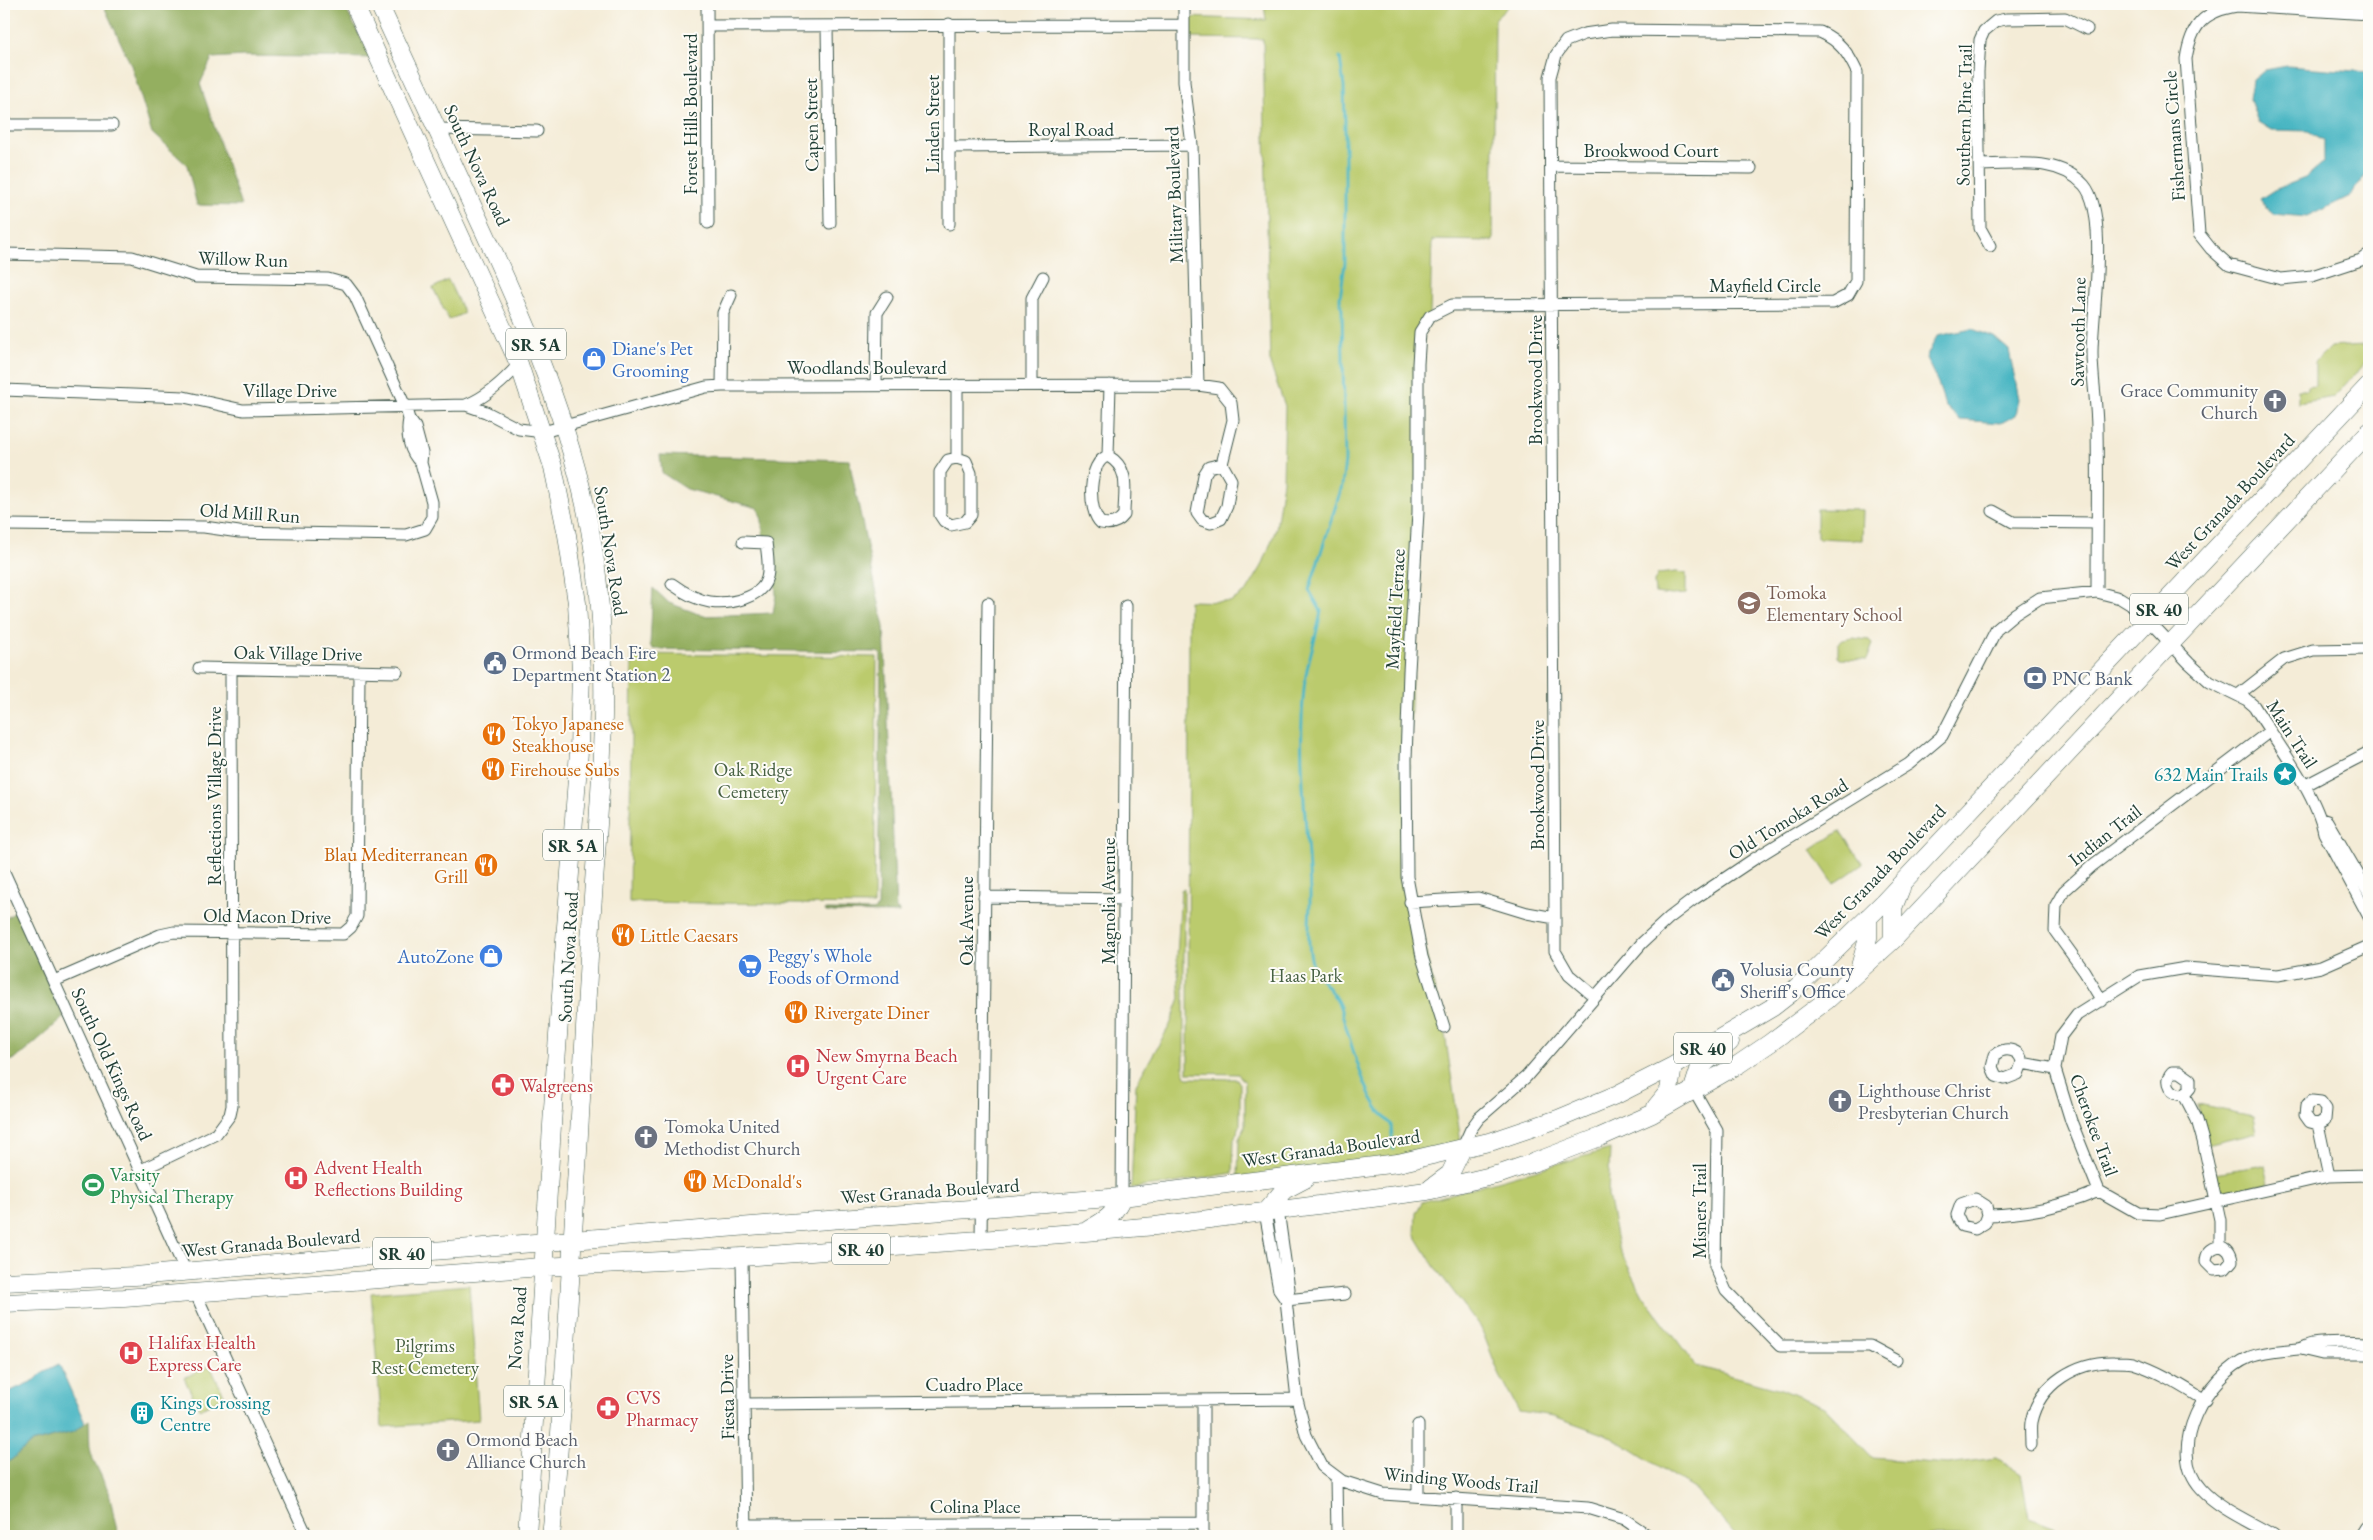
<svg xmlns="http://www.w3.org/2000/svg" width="2373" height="1540" viewBox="0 0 2373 1540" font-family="'EB Garamond',serif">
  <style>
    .green { fill: #bbcb6d; stroke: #6d8450 }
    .forest { fill: #94af60; stroke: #5a764a }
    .water { fill: #47b5c2; stroke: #33797b }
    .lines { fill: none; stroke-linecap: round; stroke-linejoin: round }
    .stream { stroke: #47b5c2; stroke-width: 3 }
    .minor-casing { stroke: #3f574c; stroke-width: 13 }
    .primary-casing { stroke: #3f574c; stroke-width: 19 }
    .minor { stroke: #fff; stroke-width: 11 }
    .primary { stroke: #fff; stroke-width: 18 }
    .labels { text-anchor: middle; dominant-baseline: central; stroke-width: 4; stroke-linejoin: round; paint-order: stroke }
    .shield { fill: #fdfcf7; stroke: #62766e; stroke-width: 1 }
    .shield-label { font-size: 18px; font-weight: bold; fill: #1f3d34 }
    .street-label { font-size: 19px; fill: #1f3d34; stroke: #fdfcf7 }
    .shop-label { font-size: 19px; fill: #366cbe; stroke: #fdfcf7; text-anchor: start }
    .worship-label { font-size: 19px; fill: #5b616d; stroke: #fdfcf7; text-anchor: start }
    .education-label { font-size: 19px; fill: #785e54; stroke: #fdfcf7; text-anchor: start }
    .service-label { font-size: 19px; fill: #4e5e75; stroke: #fdfcf7; text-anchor: start }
    .food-label { font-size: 19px; fill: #c56008; stroke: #fdfcf7; text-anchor: start }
    .park-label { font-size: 19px; fill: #466042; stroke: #fdfcf7 }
    .culture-label { font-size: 19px; fill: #0d838f; stroke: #fdfcf7; text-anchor: end }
    .health-label { font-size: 19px; fill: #be3a42; stroke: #fdfcf7; text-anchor: start }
    .leisure-label { font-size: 19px; fill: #27864d; stroke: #fdfcf7; text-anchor: start }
  </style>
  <rect width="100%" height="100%" fill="#fdfcf7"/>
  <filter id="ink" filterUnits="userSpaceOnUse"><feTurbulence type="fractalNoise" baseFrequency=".02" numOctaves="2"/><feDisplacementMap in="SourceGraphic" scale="10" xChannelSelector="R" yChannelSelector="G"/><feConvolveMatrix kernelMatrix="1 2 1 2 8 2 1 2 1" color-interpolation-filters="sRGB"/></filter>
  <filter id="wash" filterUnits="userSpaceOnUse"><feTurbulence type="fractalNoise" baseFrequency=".0096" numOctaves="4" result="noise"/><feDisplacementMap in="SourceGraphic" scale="20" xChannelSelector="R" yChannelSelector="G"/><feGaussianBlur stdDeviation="1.12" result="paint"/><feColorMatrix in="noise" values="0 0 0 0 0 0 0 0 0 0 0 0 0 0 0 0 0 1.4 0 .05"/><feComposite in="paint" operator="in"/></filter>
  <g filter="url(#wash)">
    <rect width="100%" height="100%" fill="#f4ecd7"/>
    <path class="green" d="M1264,4H1511L1495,19L1493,241L1432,240L1430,316L1420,332L1407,877L1444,1027L1462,1149L1238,1182L1239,1139L1245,1127V1082L1238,1074L1188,1073L1189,601L1230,602L1247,591L1262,566L1276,529L1283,481L1285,406L1270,364L1263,39L1184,38V17L1266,20Z
      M448,280L464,313L449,320L433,288Z
      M2365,345L2369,350V358L2334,397L2298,403V390H2308V386L2315,385V362L2330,347Z
      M1817,509L1863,510L1862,540L1817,538Z
      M1676,572L1686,573V594L1672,595L1655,593L1654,582L1658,574Z
      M1853,638L1869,640L1873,644L1867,660L1840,659L1838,656V644L1843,640Z
      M632,654L877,657L874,905L629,902Z
      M1840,831L1863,864L1834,884L1811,850Z
      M1184,888V1074L1188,1078L1237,1079L1240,1084V1126L1234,1139L1233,1173L1163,1185L1131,1188L1136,1084L1170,1025L1180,998L1177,956L1181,890Z
      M2198,1105L2253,1116L2256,1133L2207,1145Z
      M1610,1149L1608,1195L1618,1247L1643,1295L1696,1366L1781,1389L1824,1407L1873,1458L1947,1464L1997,1458L2021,1474L2029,1518L2075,1536H1737L1696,1490L1612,1437L1554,1416L1519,1411L1500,1376L1481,1328L1434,1266L1415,1235L1416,1213L1422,1202Z
      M2265,1165L2269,1184L2226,1193L2218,1189L2214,1173Z
      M469,1285L479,1420L382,1427L371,1293Z
      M210,1366L225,1397L199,1409L184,1378Z"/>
    <path class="forest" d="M103,4H343L372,58L244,56L212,58L200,84L241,206L197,205L187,165L152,133L131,65Z
      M660,455L849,460L884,627L896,910L899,911V913L826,912L825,910L873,911L878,907L881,654L877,652L652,649L650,645L653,588L669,603L704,616L773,613L776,595L772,542L766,536H763L762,520L758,508L687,489L662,473Z
      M16,911L64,1017L23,1053L4,1065V920Z
      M89,1420L90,1453L109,1492L118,1536H4V1466L31,1443L73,1432Z"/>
    <path class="water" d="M2287,66L2369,72V170L2350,196L2307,217L2273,214L2266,208L2260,199L2274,190L2305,178L2324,162V140L2308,131L2271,130L2258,122L2250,100L2253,80L2265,70Z
      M1972,329L1994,337L2009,350L2019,399L2016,415L2001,423L1960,420L1945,406L1938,383L1926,358L1937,336Z
      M59,1364L85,1423L73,1432L31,1443L4,1466V1394L35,1380L43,1372Z"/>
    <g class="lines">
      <path class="stream" d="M1340,58L1344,86L1345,123V263L1340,298L1342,310L1345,461L1342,486L1309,590L1321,611C1317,637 1306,663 1304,689C1297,758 1307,822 1310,890C1311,915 1305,942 1313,966C1319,981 1335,992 1340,1007C1351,1041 1364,1101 1391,1124L1393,1149"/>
    </g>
  </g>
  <g filter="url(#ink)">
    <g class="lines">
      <g class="minor-casing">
        <path id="minor" d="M707,4L708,223
          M1184,4V82L1192,145L1198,385
          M2369,14L2237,6C2203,11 2191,26 2186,59L2199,234L2211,249L2229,265L2281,279L2312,276L2361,260L2369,254
          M708,26L1184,25
          M827,26L830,223
          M4,125H112
          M437,129L537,131
          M949,147L1192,145
          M1980,165C2015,165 2058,156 2084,185C2109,214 2092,315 2092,353C2092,378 2097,404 2097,429C2098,483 2097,538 2097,592
          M1551,166L1751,168
          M949,224V24
          M1990,246L1980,228L1978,72L1980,40L1984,31L1996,21L2006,19L2065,18L2087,29
          M4,254L132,257L196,277L328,279L346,284L355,296L405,406L409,419L415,427L422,453L421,463L432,502V517L425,529L406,535L239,532L204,527L4,525
          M876,385L877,313L887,297
          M957,385V458L948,460L940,472V515L944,521L951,525L965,522L971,515V473L966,461L957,458
          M1032,385V298L1043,277
          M722,386L723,313L731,295
          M4,390L184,397L243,410L466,405L486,412L519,429L543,432L706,387L722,386L1198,385L1219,388L1231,403L1233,420L1222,464L1209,467L1204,475L1197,513L1202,520L1211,523L1221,519L1227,506L1231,480L1222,464
          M466,405C487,397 504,381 519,364
          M409,419C406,434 409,452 421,463
          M1108,456C1131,469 1124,491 1124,515C1118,523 1111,525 1101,523C1087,511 1088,461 1108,456L1110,385
          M1993,511L2013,522L2097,523
          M672,584C683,592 697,600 710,602C729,605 762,598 767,578C770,568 767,553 766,543L743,542
          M199,668L397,672
          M2238,695L2284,659L2313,650L2369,649
          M2304,786L2369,752
          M2321,819L2327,821L2369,893
          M4,872L186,1272
          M984,897L1125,899
          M1410,902L1478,898L1527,913L1555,918
          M2369,946L2321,967L2278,975L2186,968L2139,976L2077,1015L2061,1036L2055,1069L2071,1121L2099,1191L2138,1213L2160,1214L2329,1176L2369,1175
          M54,981L160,935L174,932L343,934L351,927L357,916L359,672
          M2102,1001L2084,971L2055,931L2056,905L2064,891L2093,865L2270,731
          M1444,1027L1422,957L1407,877L1406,759L1409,671L1418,512V364L1420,332L1430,316L1452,305L1833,303L1848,295L1856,281L1857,72C1848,53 1840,41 1820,32L1612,30L1584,34L1566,41L1556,55L1550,77L1555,918V951L1569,975L1595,997
          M2022,1063C2021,1049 2004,1046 1995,1055L1992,1067L1996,1076L2005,1079L2018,1074L2022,1063L2055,1069
          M1693,1089L1717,1131L1715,1266L1726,1291L1780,1346H1870L1896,1360
          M2184,1095L2190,1088V1079L2180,1072H2172C2162,1083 2171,1095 2184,1095L2197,1120L2203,1141L2220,1220V1246C2228,1248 2231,1253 2232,1261L2225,1269L2214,1270L2206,1262C2206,1252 2211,1248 2220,1246
          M2318,1124L2325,1120L2326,1109L2321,1102L2312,1101L2306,1106L2305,1115L2310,1122L2318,1124L2329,1176
          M1462,1149L1471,1129L1479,1118L1526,1077L1642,943L1669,918L1694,899L1754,859L1909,764L1942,736L1996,630L2015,614L2040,598L2097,592L2120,598L2133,606L2149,621L2189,663L2210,682L2247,700L2254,706C2276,742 2316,793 2324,833L2369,917
          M141,1170L216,1134L230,1115L232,1106L231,669
          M1122,1197L1126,606
          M1278,1210L1289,1289L1286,1300L1297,1399L1306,1435L1322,1466L1342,1481L1383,1494L1588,1508L1624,1519L1649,1536
          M1265,1212L1279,1290L1286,1300
          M1988,1215L1986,1206L1975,1199L1961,1204L1957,1215L1962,1226L1975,1229L1985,1223L1988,1215C2028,1214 2062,1207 2099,1191
          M981,1240L988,603
          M742,1257L746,1536
          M195,1292L307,1536
          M1286,1300L1345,1294
          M2301,1349L2322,1354H2369
          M1203,1400V1536
          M745,1404L1297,1399
          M1418,1425V1496
          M2031,1445C2031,1438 2030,1429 2031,1422C2039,1383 2078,1361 2114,1362C2120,1362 2127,1362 2133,1363C2159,1371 2182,1386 2205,1400
          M1336,1477L1337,1536
          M1456,1498V1536
          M746,1525L1203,1523
          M2274,1536C2250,1522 2219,1509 2201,1489C2164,1449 2208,1374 2250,1357C2266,1351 2282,1351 2298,1349C2303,1348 2307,1345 2312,1344C2330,1341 2351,1342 2369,1343
          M2362,1536L2369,1525"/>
      </g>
      <g class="primary-casing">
        <path id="primary" d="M354,4L519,364L553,467L567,535L577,603L581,671L579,751L555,1076L527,1536
          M379,4C410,71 441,138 472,205C518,304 563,402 586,509C619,662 596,820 588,975C582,1088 575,1202 568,1315C563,1389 559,1463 551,1536
          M1893,940V908L1901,888
          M1859,970L1868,938V917
          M1693,1089L1700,1067L1730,1042
          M1656,1107L1669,1091L1673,1066
          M1431,1188L1450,1174L1462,1149
          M1265,1212L1284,1190L1305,1179
          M1088,1230C1104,1221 1115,1215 1122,1197
          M4,1282L135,1276L368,1256L1122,1197L1398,1163L1493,1141L1558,1119L1618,1094L1673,1066L1773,1007L1791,993L1885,901L2369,385
          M4,1303L124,1298L542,1267L742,1257L1062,1234L1155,1226L1427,1191L1500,1174L1535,1162L1600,1137L1652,1114L1739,1064L1770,1043L1827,1000L1893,940L2369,432"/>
      </g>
      <use href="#minor" class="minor"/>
      <use href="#primary" class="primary"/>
    </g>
  </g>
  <defs>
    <g id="shop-disc" transform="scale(1.25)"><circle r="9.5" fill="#3f7fe0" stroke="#fdfcf7"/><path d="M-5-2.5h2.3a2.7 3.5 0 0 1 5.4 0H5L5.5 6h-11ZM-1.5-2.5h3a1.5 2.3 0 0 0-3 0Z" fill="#fff"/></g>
    <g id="church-disc" transform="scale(1.25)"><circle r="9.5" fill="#6b7280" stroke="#fdfcf7"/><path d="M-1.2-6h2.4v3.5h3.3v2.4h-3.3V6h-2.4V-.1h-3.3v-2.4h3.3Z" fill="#fff"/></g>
    <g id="school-disc" transform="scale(1.25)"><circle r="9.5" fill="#8d6e63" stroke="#fdfcf7"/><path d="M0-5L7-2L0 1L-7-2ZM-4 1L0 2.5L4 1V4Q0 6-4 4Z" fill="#fff"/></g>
    <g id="civic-disc" transform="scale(1.25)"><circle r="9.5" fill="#5c6f8a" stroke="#fdfcf7"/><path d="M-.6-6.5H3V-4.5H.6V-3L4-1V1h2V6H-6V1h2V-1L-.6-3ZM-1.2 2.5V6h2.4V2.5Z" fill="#fff"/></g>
    <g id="bank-disc" transform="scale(1.25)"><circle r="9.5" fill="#5c6f8a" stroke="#fdfcf7"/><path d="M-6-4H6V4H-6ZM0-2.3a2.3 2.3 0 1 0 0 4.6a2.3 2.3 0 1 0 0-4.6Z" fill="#fff"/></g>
    <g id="restaurant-disc" transform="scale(1.25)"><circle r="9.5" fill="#e8710a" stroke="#fdfcf7"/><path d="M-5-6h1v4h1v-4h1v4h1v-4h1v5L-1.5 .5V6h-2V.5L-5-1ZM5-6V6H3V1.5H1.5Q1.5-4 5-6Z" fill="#fff"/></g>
    <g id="sight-disc" transform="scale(1.25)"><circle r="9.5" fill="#0f9aa8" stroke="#fdfcf7"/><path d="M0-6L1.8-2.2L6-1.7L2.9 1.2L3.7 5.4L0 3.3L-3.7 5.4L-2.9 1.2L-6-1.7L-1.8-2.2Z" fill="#fff"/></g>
    <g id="supermarket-disc" transform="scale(1.25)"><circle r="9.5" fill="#3f7fe0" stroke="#fdfcf7"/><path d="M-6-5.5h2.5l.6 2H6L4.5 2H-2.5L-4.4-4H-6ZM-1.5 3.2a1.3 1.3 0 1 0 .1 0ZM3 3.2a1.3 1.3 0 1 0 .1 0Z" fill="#fff"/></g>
    <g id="hospital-disc" transform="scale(1.25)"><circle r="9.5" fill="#e0444e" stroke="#fdfcf7"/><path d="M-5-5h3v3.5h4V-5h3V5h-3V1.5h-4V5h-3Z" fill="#fff"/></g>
    <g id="pharmacy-disc" transform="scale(1.25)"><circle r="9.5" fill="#e0444e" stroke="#fdfcf7"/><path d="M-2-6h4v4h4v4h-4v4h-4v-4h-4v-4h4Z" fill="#fff"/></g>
    <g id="stadium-disc" transform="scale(1.25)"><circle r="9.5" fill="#2e9e5b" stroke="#fdfcf7"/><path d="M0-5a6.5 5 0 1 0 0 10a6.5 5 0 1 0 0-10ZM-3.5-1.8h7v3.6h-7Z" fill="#fff"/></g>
    <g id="building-disc" transform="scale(1.25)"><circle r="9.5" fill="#0f9aa8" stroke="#fdfcf7"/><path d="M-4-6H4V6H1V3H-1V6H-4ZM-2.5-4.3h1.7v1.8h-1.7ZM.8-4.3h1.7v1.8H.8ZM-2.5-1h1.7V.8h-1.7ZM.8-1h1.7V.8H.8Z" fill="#fff"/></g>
  </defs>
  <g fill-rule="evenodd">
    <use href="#shop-disc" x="594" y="359"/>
    <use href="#church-disc" x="2275" y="401"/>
    <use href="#school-disc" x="1749" y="603"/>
    <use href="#civic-disc" x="495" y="663"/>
    <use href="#bank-disc" x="2035" y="678"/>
    <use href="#restaurant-disc" x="494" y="734"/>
    <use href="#restaurant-disc" x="493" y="769"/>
    <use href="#sight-disc" x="2285" y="774"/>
    <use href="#restaurant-disc" x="486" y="865"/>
    <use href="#restaurant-disc" x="623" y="935"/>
    <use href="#shop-disc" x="491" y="956"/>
    <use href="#supermarket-disc" x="750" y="966"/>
    <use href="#civic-disc" x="1723" y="980"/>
    <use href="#restaurant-disc" x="796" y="1012"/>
    <use href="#hospital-disc" x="798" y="1066"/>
    <use href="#pharmacy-disc" x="503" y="1085"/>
    <use href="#church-disc" x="1840" y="1101"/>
    <use href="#church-disc" x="646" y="1137"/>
    <use href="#hospital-disc" x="296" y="1178"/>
    <use href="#restaurant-disc" x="695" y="1181"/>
    <use href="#stadium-disc" x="93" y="1185"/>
    <use href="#hospital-disc" x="131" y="1353"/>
    <use href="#pharmacy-disc" x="608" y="1408"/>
    <use href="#building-disc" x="142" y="1413"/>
    <use href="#church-disc" x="448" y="1450"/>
  </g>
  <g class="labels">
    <g class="shield">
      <rect x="506" y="328.5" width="60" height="31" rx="4"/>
      <rect x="2130" y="593.5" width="58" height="31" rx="4"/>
      <rect x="543" y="829.5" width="60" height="31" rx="4"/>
      <rect x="1674" y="1032.5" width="58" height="31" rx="4"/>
      <rect x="832" y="1233.5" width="58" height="31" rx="4"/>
      <rect x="373" y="1237.5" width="58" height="31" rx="4"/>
      <rect x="504" y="1385.5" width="60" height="31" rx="4"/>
    </g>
    <g class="shield-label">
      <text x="536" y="344">SR 5A</text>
      <text x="2159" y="609">SR 40</text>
      <text x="573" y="845">SR 5A</text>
      <text x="1703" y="1048">SR 40</text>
      <text x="861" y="1249">SR 40</text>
      <text x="402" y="1253">SR 40</text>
      <text x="534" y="1401">SR 5A</text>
    </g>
    <g class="street-label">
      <text transform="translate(690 114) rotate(-90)">Forest Hills Boulevard</text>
      <text transform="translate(1964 115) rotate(-89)">Southern Pine Trail</text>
      <text transform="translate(932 124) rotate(-90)">Linden Street</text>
      <text transform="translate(811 125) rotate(-91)">Capen Street</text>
      <text x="1071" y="129">Royal Road</text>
      <text transform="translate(2174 136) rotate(-94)">Fishermans Circle</text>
      <text x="1651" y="150">Brookwood Court</text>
      <text transform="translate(477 165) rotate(65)">South Nova Road</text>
      <text transform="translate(1174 195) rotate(-92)">Military Boulevard</text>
      <text transform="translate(243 259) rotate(2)">Willow Run</text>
      <text x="1765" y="285">Mayfield Circle</text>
      <text transform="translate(2078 332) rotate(-89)">Sawtooth Lane</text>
      <text x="867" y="367">Woodlands Boulevard</text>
      <text transform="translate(1535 380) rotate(-90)">Brookwood Drive</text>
      <text x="290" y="390">Village Drive</text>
      <text transform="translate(2230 502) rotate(-47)">West Granada Boulevard</text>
      <text transform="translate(250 513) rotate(4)">Old Mill Run</text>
      <text transform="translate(611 551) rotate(81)">South Nova Road</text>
      <text transform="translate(1395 609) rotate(-87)">Mayfield Terrace</text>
      <text transform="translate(298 653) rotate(1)">Oak Village Drive</text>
      <text transform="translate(2292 734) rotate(57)">Main Trail</text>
      <text transform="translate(1537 785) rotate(-90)">Brookwood Drive</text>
      <text transform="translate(214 796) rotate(-90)">Reflections Village Drive</text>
      <text transform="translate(1788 819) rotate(-32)">Old Tomoka Road</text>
      <text transform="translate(2105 835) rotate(-38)">Indian Trail</text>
      <text transform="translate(1880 872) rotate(-46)">West Granada Boulevard</text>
      <text transform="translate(1108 901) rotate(-90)">Magnolia Avenue</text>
      <text transform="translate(267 916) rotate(1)">Old Macon Drive</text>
      <text transform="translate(966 921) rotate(-90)">Oak Avenue</text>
      <text transform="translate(568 957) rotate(-87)">South Nova Road</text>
      <text transform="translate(112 1064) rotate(65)">South Old Kings Road</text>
      <text transform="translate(2094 1125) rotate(70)">Cherokee Trail</text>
      <text transform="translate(1331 1148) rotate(-8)">West Granada Boulevard</text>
      <text transform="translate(930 1191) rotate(-4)">West Granada Boulevard</text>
      <text transform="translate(1699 1211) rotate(-90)">Misners Trail</text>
      <text transform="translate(271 1243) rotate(-5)">West Granada Boulevard</text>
      <text transform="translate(517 1328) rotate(-86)">Nova Road</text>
      <text x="974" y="1384">Cuadro Place</text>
      <text transform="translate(727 1397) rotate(-91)">Fiesta Drive</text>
      <text transform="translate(1461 1480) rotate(5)">Winding Woods Trail</text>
      <text x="975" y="1506">Colina Place</text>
    </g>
    <g class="shop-label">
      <text x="612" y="348">Diane's Pet<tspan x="612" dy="22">Grooming</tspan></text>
      <text x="768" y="955">Peggy's Whole<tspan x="768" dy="22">Foods of Ormond</tspan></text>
      <text x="474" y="956" text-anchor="end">AutoZone</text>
    </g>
    <g class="worship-label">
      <text x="2258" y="390" text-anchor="end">Grace Community<tspan x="2258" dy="22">Church</tspan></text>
      <text x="1858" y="1090">Lighthouse Christ<tspan x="1858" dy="22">Presbyterian Church</tspan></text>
      <text x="664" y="1126">Tomoka United<tspan x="664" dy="22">Methodist Church</tspan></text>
      <text x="466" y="1439">Ormond Beach<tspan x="466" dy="22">Alliance Church</tspan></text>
    </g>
    <g class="education-label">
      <text x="1766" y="592">Tomoka<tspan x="1766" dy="22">Elementary School</tspan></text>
    </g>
    <g class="service-label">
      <text x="512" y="652">Ormond Beach Fire<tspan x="512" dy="22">Department Station 2</tspan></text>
      <text x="2052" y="678">PNC Bank</text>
      <text x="1740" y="969">Volusia County<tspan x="1740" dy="22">Sheriff's Office</tspan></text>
    </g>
    <g class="food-label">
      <text x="512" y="723">Tokyo Japanese<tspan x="512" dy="22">Steakhouse</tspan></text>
      <text x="510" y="769">Firehouse Subs</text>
      <text x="468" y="854" text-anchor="end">Blau Mediterranean<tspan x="468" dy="22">Grill</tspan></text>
      <text x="640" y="935">Little Caesars</text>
      <text x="814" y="1012">Rivergate Diner</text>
      <text x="712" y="1181">McDonald's</text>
    </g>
    <g class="park-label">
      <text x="753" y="769">Oak Ridge<tspan x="753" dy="22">Cemetery</tspan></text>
      <text x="1306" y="975">Haas Park</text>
      <text x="425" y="1345">Pilgrims<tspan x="425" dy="22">Rest Cemetery</tspan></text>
    </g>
    <g class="culture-label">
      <text x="2268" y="774">632 Main Trails</text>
      <text x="160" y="1402" text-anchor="start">Kings Crossing<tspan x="160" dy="22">Centre</tspan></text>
    </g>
    <g class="health-label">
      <text x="816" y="1055">New Smyrna Beach<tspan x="816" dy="22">Urgent Care</tspan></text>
      <text x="520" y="1085">Walgreens</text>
      <text x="314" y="1167">Advent Health<tspan x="314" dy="22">Reflections Building</tspan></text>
      <text x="148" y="1342">Halifax Health<tspan x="148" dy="22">Express Care</tspan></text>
      <text x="626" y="1397">CVS<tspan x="626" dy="22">Pharmacy</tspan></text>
    </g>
    <g class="leisure-label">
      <text x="110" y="1174">Varsity<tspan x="110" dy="22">Physical Therapy</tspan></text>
    </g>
  </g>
  <rect width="2373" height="1540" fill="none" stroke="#fdfcf7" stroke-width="20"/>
</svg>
